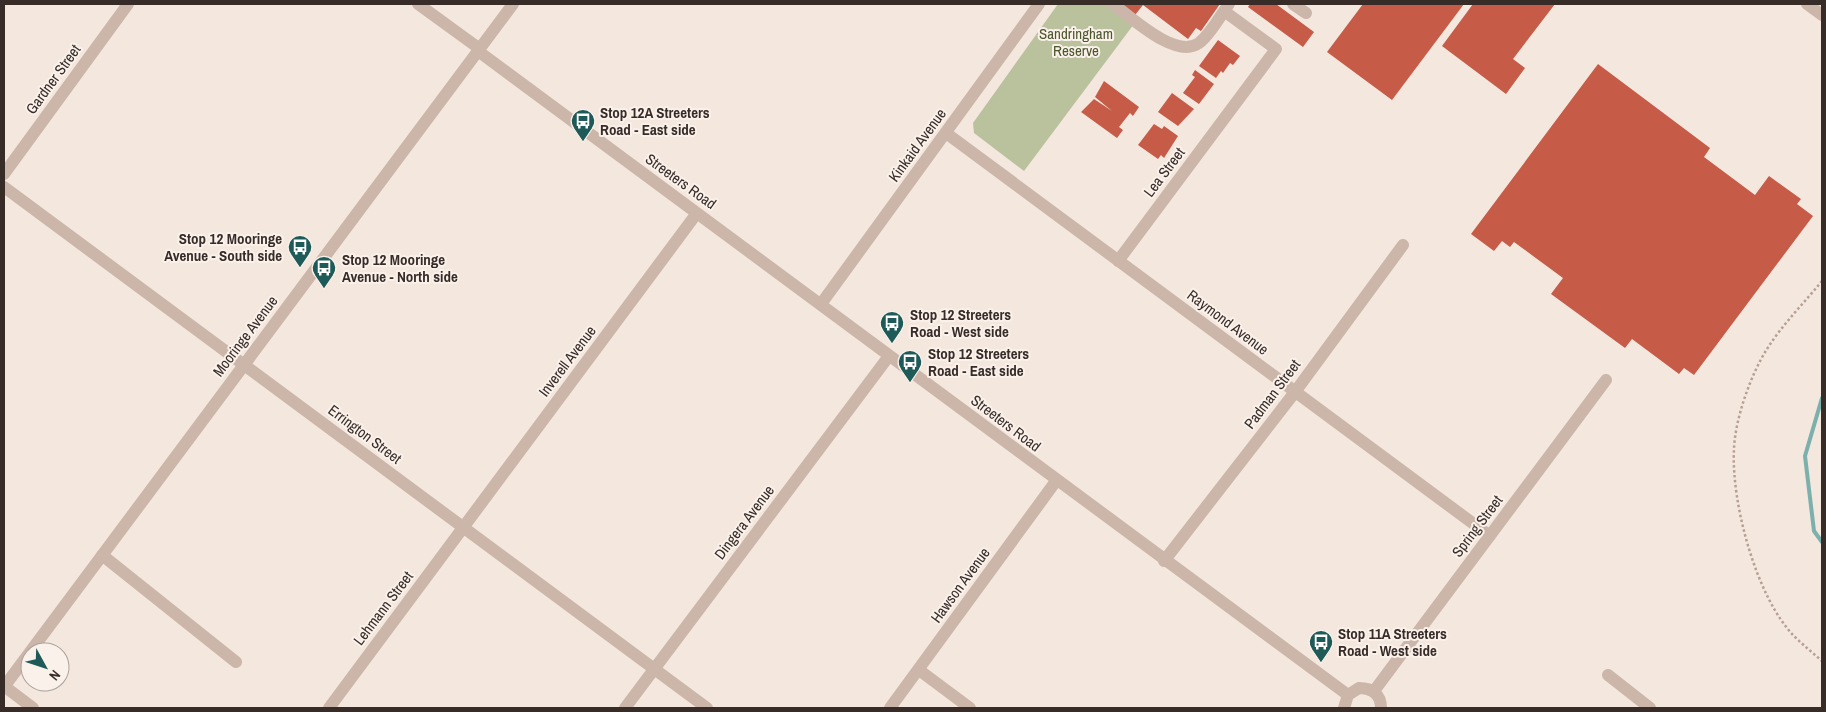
<svg xmlns="http://www.w3.org/2000/svg" width="1826" height="712" viewBox="0 0 1826 712" font-family="'Archivo Narrow',sans-serif">
  <style>
    .green { fill: #b9c29d }
    .lines { fill: none; stroke-linecap: round; stroke-linejoin: round }
    .stream { stroke: #7cb0ad; stroke-width: 4 }
    .building { fill: #c65b48 }
    .path { stroke: #b79f93; stroke-width: 2.5; stroke-dasharray: 2.5 2.5; stroke-linecap: butt }
    .minor { stroke: #cbb6a9; stroke-width: 12 }
    .labels { text-anchor: middle; dominant-baseline: central; stroke-width: 4; stroke-linejoin: round; paint-order: stroke }
    .park-label { font-size: 15px; fill: #4b562d; stroke: #faf1ea }
    .street-label { font-size: 15px; fill: #382c29; stroke: #faf1ea }
    .poi-label { font-size: 15px; font-weight: bold; fill: #382c29; stroke: #faf1ea; text-anchor: start }
  </style>
  <rect width="100%" height="100%" fill="#f3e7de"/>
  <path class="green" d="M1058,4H1107L1134,24L1024,171L974,133L973,123Z"/>
  <g class="lines">
    <path class="stream" d="M1822,398L1805,456L1814,531L1822,542"/>
  </g>
  <path class="building" d="M1120,4H1220L1201,31L1196,28L1188,39L1143,5L1135,15Z
    M1250,4H1276L1314,32L1303,47L1248,7Z
    M1363,4H1464L1392,100L1327,52Z
    M1473,4H1555L1513,59L1525,68L1506,94L1442,46Z
    M1218,40L1240,56L1233,65L1230,63L1223,73L1221,71L1216,78L1199,66Z
    M1598,64L1710,148L1704,157L1755,195L1769,176L1801,199L1797,204L1813,216L1694,375L1684,368L1679,374L1632,339L1625,348L1551,294L1563,278L1514,242L1510,247L1502,241L1494,251L1471,234Z
    M1195,70L1214,84L1199,104L1183,93L1195,77L1192,75Z
    M1104,81L1139,107L1133,116L1130,113L1119,127L1123,130L1117,138L1081,112L1094,99L1112,111L1095,97Z
    M1172,93L1194,109L1178,126L1158,112Z
    M1154,124L1162,129L1164,126L1178,136L1164,158L1161,155L1158,159L1138,145Z"/>
  <g class="lines">
    <path class="path" d="M1822,281C1804,303 1782,325 1767,349C1751,374 1735,419 1734,449C1731,502 1756,597 1794,636C1803,645 1813,653 1822,661"/>
    <path class="minor" d="M418,4L480,49
      M1113,4C1131,17 1176,60 1199,43C1210,35 1220,16 1229,4
      M1293,4L1306,13
      M1807,4L1822,15
      M478,51L1348,695
      M946,133L1490,536
      M4,174L128,4
      M4,187L707,708
      M1118,261L1276,49L1224,11
      M821,304L1039,4
      M102,555L236,662
      M1164,561L1295,392L1403,245
      M919,670L970,708
      M1608,675L1650,708
      M4,686L33,708
      M4,687L513,4
      M1374,691L1606,380
      M329,708L697,213
      M625,708L889,356
      M890,708L1056,481
      M1344,708L1348,695L1359,688C1372,688 1381,694 1381,708"/>
  </g>
  <defs>
    <g id="bus-pin" transform="scale(1.25)"><path d="M0 17L-7.5 6A9.5 9.5 0 1 1 7.5 6Z" fill="#1e5a58" stroke="#faf1ea"/><path d="M-5-6H5V4H4V6H2V4H-2V6H-4V4H-5ZM-3.5-4V0h7V-4ZM-3.5 1.2v1.5H-2V1.2ZM2 1.2v1.5H3.5V1.2Z" fill="#fff"/></g>
  </defs>
  <g fill-rule="evenodd">
    <use href="#bus-pin" x="583" y="121"/>
    <use href="#bus-pin" x="300" y="247"/>
    <use href="#bus-pin" x="324" y="268"/>
    <use href="#bus-pin" x="892" y="323"/>
    <use href="#bus-pin" x="910" y="362"/>
    <use href="#bus-pin" x="1321" y="642"/>
  </g>
  <g class="labels">
    <g class="park-label">
      <text x="1076" y="33">Sandringham<tspan x="1076" dy="17">Reserve</tspan></text>
    </g>
    <g class="street-label">
      <text transform="translate(53 79) rotate(-54)">Gardner Street</text>
      <text transform="translate(917 145) rotate(-54)">Kinkaid Avenue</text>
      <text transform="translate(1164 172) rotate(-53)">Lea Street</text>
      <text transform="translate(681 181) rotate(36)">Streeters Road</text>
      <text transform="translate(1228 322) rotate(37)">Raymond Avenue</text>
      <text transform="translate(245 336) rotate(-53)">Mooringe Avenue</text>
      <text transform="translate(567 361) rotate(-53)">Inverell Avenue</text>
      <text transform="translate(1272 394) rotate(-53)">Padman Street</text>
      <text transform="translate(1006 423) rotate(37)">Streeters Road</text>
      <text transform="translate(365 434) rotate(37)">Errington Street</text>
      <text transform="translate(744 522) rotate(-53)">Dingera Avenue</text>
      <text transform="translate(1477 526) rotate(-53)">Spring Street</text>
      <text transform="translate(960 585) rotate(-54)">Hawson Avenue</text>
      <text transform="translate(383 608) rotate(-53)">Lehmann Street</text>
    </g>
    <g class="poi-label">
      <text x="600" y="112">Stop 12A Streeters<tspan x="600" dy="17">Road - East side</tspan></text>
      <text x="282" y="238" text-anchor="end">Stop 12 Mooringe<tspan x="282" dy="17">Avenue - South side</tspan></text>
      <text x="342" y="259">Stop 12 Mooringe<tspan x="342" dy="17">Avenue - North side</tspan></text>
      <text x="910" y="314">Stop 12 Streeters<tspan x="910" dy="17">Road - West side</tspan></text>
      <text x="928" y="353">Stop 12 Streeters<tspan x="928" dy="17">Road - East side</tspan></text>
      <text x="1338" y="633">Stop 11A Streeters<tspan x="1338" dy="17">Road - West side</tspan></text>
    </g>
  </g>
  <rect width="1826" height="712" fill="none" stroke="#382c29" stroke-width="10"/>
  <g transform="translate(45 667) rotate(130)"><circle r="24" fill="#faf1ea" stroke="#aca29d"/>
  <path d="M0-4L9 19L0 12L-9 19Z" fill="#1e5a58"/>
  <text y="-8" font-size="14" font-weight="bold" text-anchor="middle" fill="#382c29">N</text>
  </g>
</svg>
